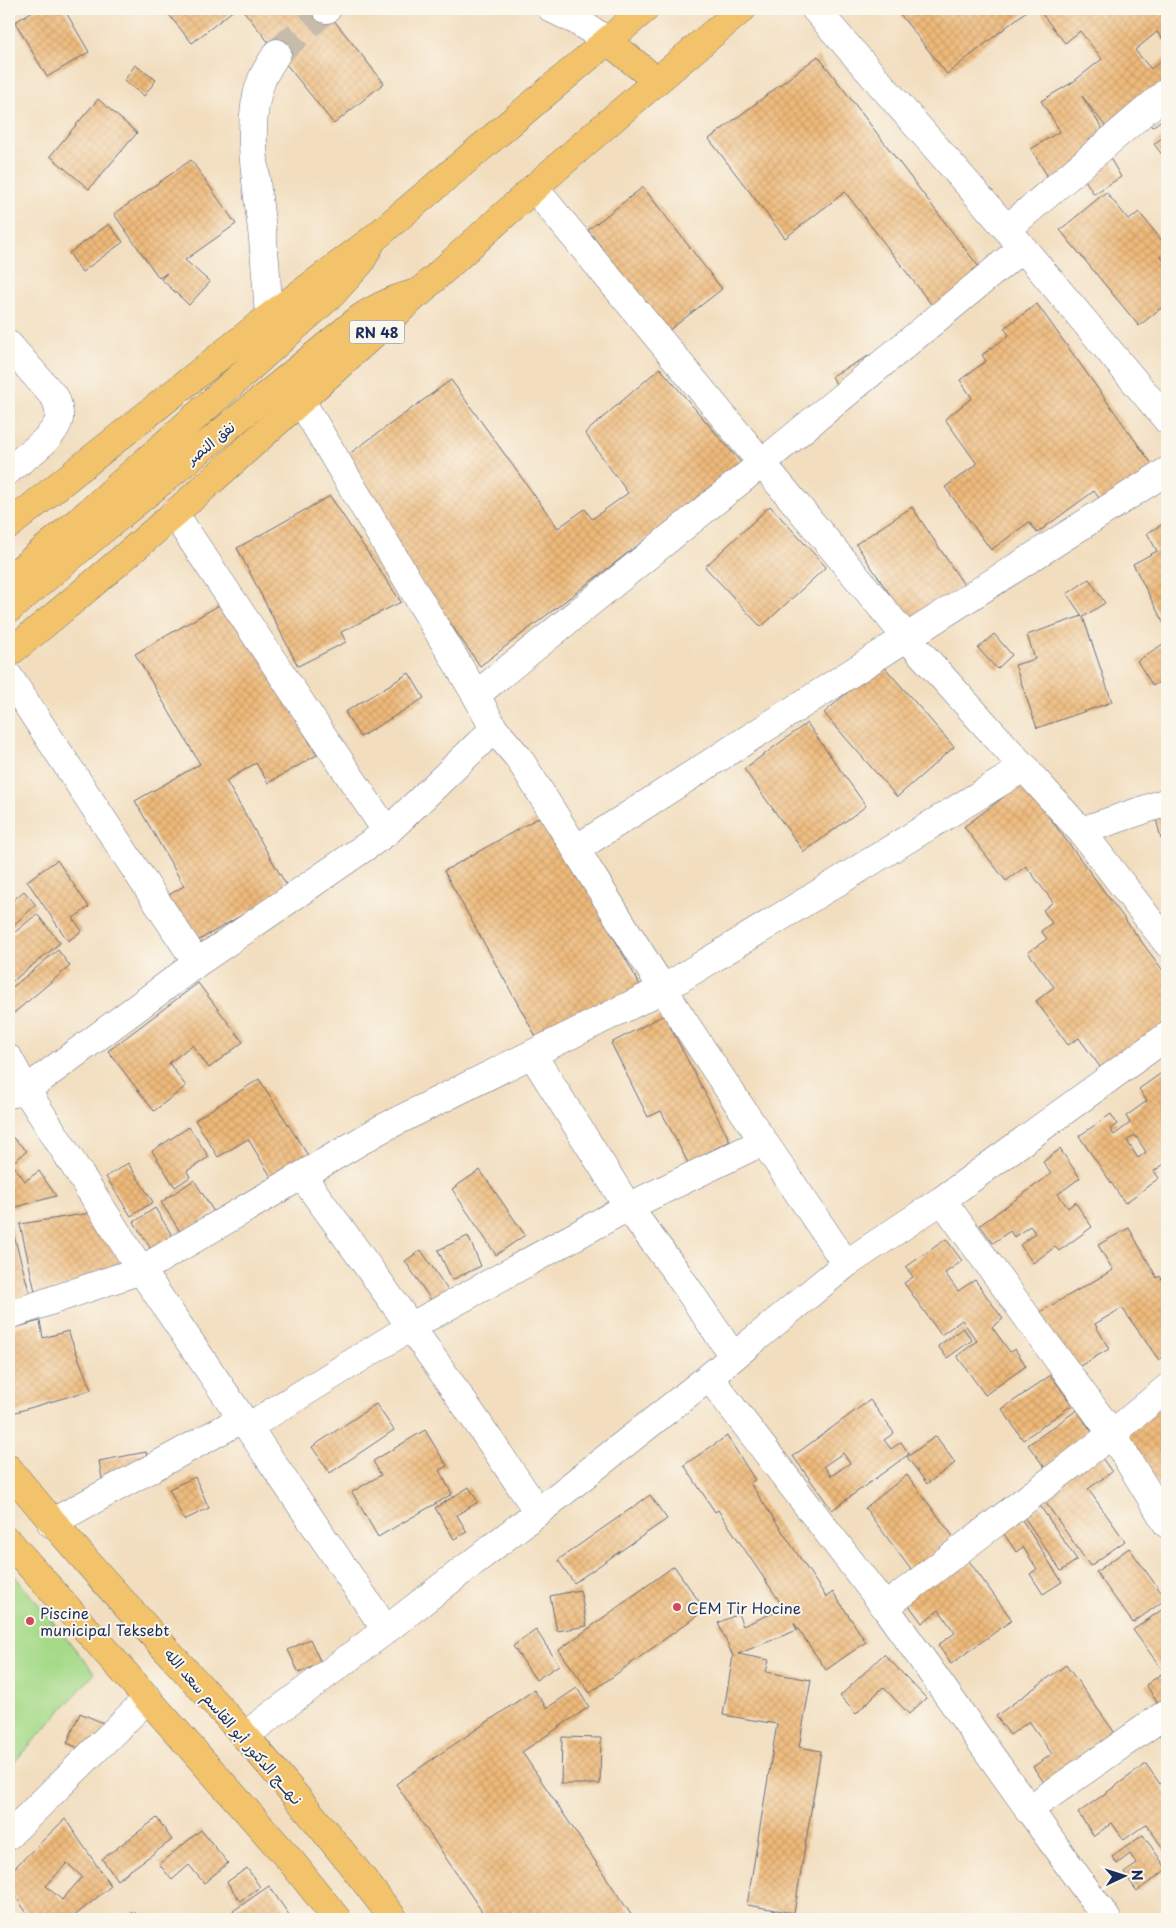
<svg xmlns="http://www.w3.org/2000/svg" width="1176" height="1928" viewBox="0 0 1176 1928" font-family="'Playpen Sans','Playpen Sans Arabic',sans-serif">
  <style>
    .pitch { fill: #a6da89; stroke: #608474 }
    .building { fill: url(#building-cross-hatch); fill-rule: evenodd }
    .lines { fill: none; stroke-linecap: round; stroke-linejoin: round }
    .minor-tunnel { stroke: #c7bbac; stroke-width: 28; stroke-dasharray: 28 14; stroke-linecap: butt }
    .minor-casing { stroke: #666c80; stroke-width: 29 }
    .major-casing { stroke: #666c80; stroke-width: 29 }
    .highway-casing { stroke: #666c80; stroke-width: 29 }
    .minor { stroke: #fff; stroke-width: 28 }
    .major { stroke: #f2c36a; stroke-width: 28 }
    .highway { stroke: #f2c36a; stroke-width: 28 }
    .poi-dot { fill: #d1495b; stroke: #fbf7ec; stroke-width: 2 }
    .labels { text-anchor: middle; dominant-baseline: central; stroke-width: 4; stroke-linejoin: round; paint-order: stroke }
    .shield { fill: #fbf7ec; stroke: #5e6b89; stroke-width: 1 }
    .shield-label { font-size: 14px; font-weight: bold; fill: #1b2f5e }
    .street-label { font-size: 15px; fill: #1b2f5e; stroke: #fbf7ec }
    .poi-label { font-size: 15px; fill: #1b2f5e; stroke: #fbf7ec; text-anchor: start }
  </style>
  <defs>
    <pattern id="building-cross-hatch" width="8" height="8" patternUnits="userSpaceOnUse" patternTransform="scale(1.25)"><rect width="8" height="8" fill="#eeb979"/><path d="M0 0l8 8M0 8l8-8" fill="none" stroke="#cc9f6b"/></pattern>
  </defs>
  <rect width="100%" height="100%" fill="#fbf7ec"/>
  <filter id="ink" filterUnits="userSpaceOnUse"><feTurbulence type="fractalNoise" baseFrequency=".02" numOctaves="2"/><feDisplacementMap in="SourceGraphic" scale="10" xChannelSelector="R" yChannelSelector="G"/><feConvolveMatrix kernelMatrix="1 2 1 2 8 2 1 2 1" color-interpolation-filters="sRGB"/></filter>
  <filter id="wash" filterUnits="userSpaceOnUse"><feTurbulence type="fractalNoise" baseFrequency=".0096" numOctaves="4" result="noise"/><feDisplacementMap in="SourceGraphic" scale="20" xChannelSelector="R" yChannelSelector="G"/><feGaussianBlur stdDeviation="1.12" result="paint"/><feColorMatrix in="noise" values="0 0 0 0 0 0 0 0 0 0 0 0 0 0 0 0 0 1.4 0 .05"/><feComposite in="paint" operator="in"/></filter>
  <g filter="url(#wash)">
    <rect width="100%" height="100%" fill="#f2debf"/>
    <path class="pitch" d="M9,1569L95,1673L9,1768Z"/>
    <g id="blocks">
      <path class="building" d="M36,9H64L89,52L47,77L15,22Z
        M164,9H235L192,43Z
        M242,9H325L384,83L334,124Z
        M896,9H1029L947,74Z
        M1038,9H1167V44L1157,32L1135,50L1151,69L1167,56V116L1152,127L1149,123L1120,145L1082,96L1117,153L1110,158L1121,177L1094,194L1076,166L1051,182L1031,149L1060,131L1041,101L1073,82L1102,59L1080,31L1065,43Z
        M818,56L982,271L934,308L845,192L785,238L709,139Z
        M135,65L156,80L144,96L124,81Z
        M98,99L137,133L89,189L50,156Z
        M1167,134V161L1154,144Z
        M191,160L236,224L185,260L210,282L189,305L161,279L167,273L159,278L114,214Z
        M643,187L722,289L667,332L588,230Z
        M1106,192L1129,220L1139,212L1167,247V251L1161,257L1167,265V303L1139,326L1060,230Z
        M109,224L123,242L82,272L69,253Z
        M1037,304L1157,471L1106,508L1094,491L1037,533L1029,522L991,550L945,487L977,464L945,419L972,398L960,380L986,361L982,355L1009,335L1004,328Z
        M874,353L840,393L832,376Z
        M660,368L743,465L480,666L338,462L451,380L558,528L585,509L592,519L628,493L585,433Z
        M330,496L401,602L341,632L346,642L298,666L237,548Z
        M770,506L826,567L761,627L705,567Z
        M912,507L964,585L908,622L856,544Z
        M1167,522V630L1133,564L1157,551L1147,533Z
        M1089,579L1105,603L1083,617L1112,702L1037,728L1015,665L1035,659L1027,635L1082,616L1067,594Z
        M228,600L317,755L268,783L256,763L226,781L288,888L194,943L167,896L184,886L135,801L200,764L135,654Z
        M994,634L1012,655L997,669L978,648Z
        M1163,644L1167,651V677L1153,686L1137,661Z
        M881,663L954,747L897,797L824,713Z
        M409,673L424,698L360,737L345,712Z
        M807,723L866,806L804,852L744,769Z
        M1023,782L1167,976V1023L1103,1071L1079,1038L1068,1045L1036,1001L1054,987L1028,952L1047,939L1041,931L1052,923L1043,910L1053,902L1026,866L1006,881L964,827Z
        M1167,812V838L1161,839L1155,814Z
        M545,814L640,985L539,1042L444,871Z
        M57,860L89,907L73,918L82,931L68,941L27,881Z
        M24,891L36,905L9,929V904Z
        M37,914L60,943L9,984V937Z
        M58,950L70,966L9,1017V990Z
        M198,983L243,1042L209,1068L192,1045L169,1063L186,1086L154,1111L108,1051Z
        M664,1015L730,1141L688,1163L661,1111L648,1117L611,1043Z
        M1167,1069V1162L1154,1171L1159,1178L1125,1203L1079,1136L1111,1114L1117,1124L1110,1129L1114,1135L1130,1123L1126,1116L1147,1101L1139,1089ZM1135,1135L1146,1152L1138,1158L1127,1141Z
        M259,1079L309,1157L273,1180L248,1139L218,1157L195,1120Z
        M189,1127L209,1157L187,1171L190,1177L175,1187L152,1151Z
        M10,1135L27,1151L12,1163L25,1181L39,1171L56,1196L9,1209V1137Z
        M1060,1149L1080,1178L1058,1194L1068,1208L1075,1202L1092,1227L1059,1251L1055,1247L1033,1263L1020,1245L1035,1233L1030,1226L1014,1237L1010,1231L993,1243L980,1225L1051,1174L1043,1162Z
        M128,1163L153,1202L131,1216L106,1177Z
        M480,1170L525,1235L496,1255L452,1189Z
        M194,1180L214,1212L181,1233L161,1202Z
        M155,1208L175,1240L154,1254L134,1222Z
        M91,1213L124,1268L36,1296L20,1224Z
        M9,1225H11L31,1298L9,1302Z
        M1129,1228L1157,1278L1160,1276L1167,1287V1354L1159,1360L1122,1308L1095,1324L1109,1349L1063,1376L1029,1318L1113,1270L1098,1245Z
        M468,1236L481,1266L452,1280L438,1250Z
        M946,1239L962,1261L945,1273L958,1291L975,1280L1003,1319L992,1327L1010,1352L1015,1349L1026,1366L985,1395L957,1356L977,1341L962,1320L941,1335L904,1283L913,1277L906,1267Z
        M421,1250L449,1292L433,1303L405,1261Z
        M40,1321L43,1338L68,1331L91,1390L9,1414V1329Z
        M963,1328L972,1340L947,1358L938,1346Z
        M1051,1375L1072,1405L1023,1440L1002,1409Z
        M870,1400L894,1433L884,1440L891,1449L901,1442L909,1454L832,1510L793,1456ZM843,1453L850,1463L831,1476L824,1466Z
        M1167,1400V1496L1122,1432Z
        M376,1404L394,1430L330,1473L312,1447Z
        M1077,1410L1094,1435L1046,1469L1028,1445Z
        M425,1430L447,1466L439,1470L452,1494L378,1537L352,1492L381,1475L373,1461Z
        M727,1436L755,1480L750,1483L826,1597L833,1592L866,1642L826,1670L794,1623L797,1630L738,1654L769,1660L766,1672L811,1680L799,1747L821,1751L794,1913L747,1905L777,1724L723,1715L733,1656L718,1623L738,1614L743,1626L784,1608L718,1510L715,1512L684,1465Z
        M936,1436L955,1463L927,1484L907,1457Z
        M146,1452L150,1475L103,1484L99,1461Z
        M1099,1454L1112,1472L1088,1489L1125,1541L1090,1566L1041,1496Z
        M907,1475L955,1539L912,1571L865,1508Z
        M195,1477L209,1508L184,1520L169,1489Z
        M469,1487L478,1502L457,1515L467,1532L454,1539L435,1508Z
        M650,1495L667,1519L574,1583L558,1560Z
        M1040,1506L1077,1560L1061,1571L1024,1517Z
        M1020,1517L1062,1582L1043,1594L1030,1574L1037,1569L1023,1547L1016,1552L1001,1529Z
        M1129,1548L1166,1599L1133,1623L1096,1572Z
        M966,1557L1012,1620L951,1664L938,1645L955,1633L939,1610L922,1623L905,1600Z
        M674,1566L705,1610L590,1693L559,1650Z
        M580,1590L587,1626L557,1631L550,1596Z
        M1167,1606V1698L1159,1704L1146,1685L1164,1672L1133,1630Z
        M536,1630L559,1665L536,1680L513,1646Z
        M310,1639L321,1663L299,1673L288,1650Z
        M884,1654L926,1698L909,1714L883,1687L856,1714L840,1696Z
        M1066,1665L1120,1740L1050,1791L1033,1767L1052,1754L1029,1721L1010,1735L996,1716Z
        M577,1688L589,1707L522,1752L634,1919H487L396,1784L534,1690L547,1708Z
        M80,1713L115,1728L102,1758L67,1743Z
        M562,1737L601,1738L600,1784H561Z
        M1146,1764L1167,1794V1854L1146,1824L1124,1840L1112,1823L1094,1836L1078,1813Z
        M157,1818L172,1840L117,1880L102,1859Z
        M65,1819L111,1886L71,1919H31L9,1887V1873ZM67,1863L82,1877L62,1900L46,1886Z
        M201,1830L228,1863L204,1883L189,1865L172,1880L159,1864Z
        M1143,1835L1167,1869L1137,1891L1124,1873L1137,1864L1130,1854L1117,1864L1112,1857Z
        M247,1868L260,1887L240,1901L227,1882Z
        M269,1886L292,1919H238L233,1911Z
        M134,1911L140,1919H124Z"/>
    </g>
  </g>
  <g filter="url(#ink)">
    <use href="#blocks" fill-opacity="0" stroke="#666c80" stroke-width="1"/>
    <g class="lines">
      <path class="minor-tunnel" d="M277,53L326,9"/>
      <g class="minor-casing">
        <path id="minor" d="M326,9H327
          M552,9L577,21L608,41
          M815,9L1007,229L1167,420
          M534,188L907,638L1081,831L1167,943
          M1007,229L1167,92
          M269,317C267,286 265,254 261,222C256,178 245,122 262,79C266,70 272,61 277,53
          M9,345L56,399C58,406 60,412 59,419C55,438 23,458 9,470
          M301,401L476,695L494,729L518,757C567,834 614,912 663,989C722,1082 785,1172 846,1264
          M174,513L387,832
          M9,677L197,963
          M476,695L762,463L1022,248
          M1081,831L1167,802
          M576,849L1167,471
          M532,1054L628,1207L677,1273L733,1356
          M9,1059L26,1090L141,1270L386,1630
          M10,1094L26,1090L197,963L387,832L494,729
          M302,1176C383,1286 462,1398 538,1512
          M942,1200L1112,1434L1167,1524
          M9,1315L141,1270L381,1129L663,989L1025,767
          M709,1377L885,1607L1107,1919
          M248,1427L412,1326L628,1207L762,1142
          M51,1523L242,1419
          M885,1607L1112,1434L1167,1388
          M244,1736L386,1630L538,1512L709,1377L846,1264L942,1200L1167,1036
          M1028,1810L1167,1713
          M9,1835L148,1698"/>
      </g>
      <g class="major-casing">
        <path id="major" d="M9,579L87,514L332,294L360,263L373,239
          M9,609L99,533L359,319C378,306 398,297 421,292
          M9,1469C83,1562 165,1647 244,1735C296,1795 346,1856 394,1919
          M9,1542L291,1861L337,1919"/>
      </g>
      <g class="highway-casing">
        <path id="highway" d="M608,41L657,81
          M9,525L269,317L373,239L645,9
          M9,653C191,507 360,344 534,188C602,127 672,68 742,9"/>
      </g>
      <use href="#minor" class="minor"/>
      <use href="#major" class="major"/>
      <use href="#highway" class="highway"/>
    </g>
  </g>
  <g class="poi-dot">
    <circle cx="677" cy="1607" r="5"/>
    <circle cx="30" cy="1621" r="5"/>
  </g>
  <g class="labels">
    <rect class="shield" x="349.5" y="320.5" width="55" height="23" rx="4"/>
    <g class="shield-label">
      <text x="377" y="332">RN 48</text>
    </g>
    <g class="street-label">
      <text transform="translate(210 442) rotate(-39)">نفق النصر</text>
      <text transform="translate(234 1726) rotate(49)">نـهـــج الدكتور أبو القاسم سعد الله</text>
    </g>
    <g class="poi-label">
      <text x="687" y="1607">CEM Tir Hocine</text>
      <text x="40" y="1612">Piscine<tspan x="40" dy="17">municipal Teksebt</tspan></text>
    </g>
  </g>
  <rect width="1176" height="1928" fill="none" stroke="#fbf7ec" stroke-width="30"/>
  <g transform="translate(1124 1876) rotate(86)" stroke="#fbf7ec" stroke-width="4" paint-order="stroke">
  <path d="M0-4L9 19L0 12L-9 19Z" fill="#1b2f5e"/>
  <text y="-8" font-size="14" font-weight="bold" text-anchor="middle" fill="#1b2f5e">N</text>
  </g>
</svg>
